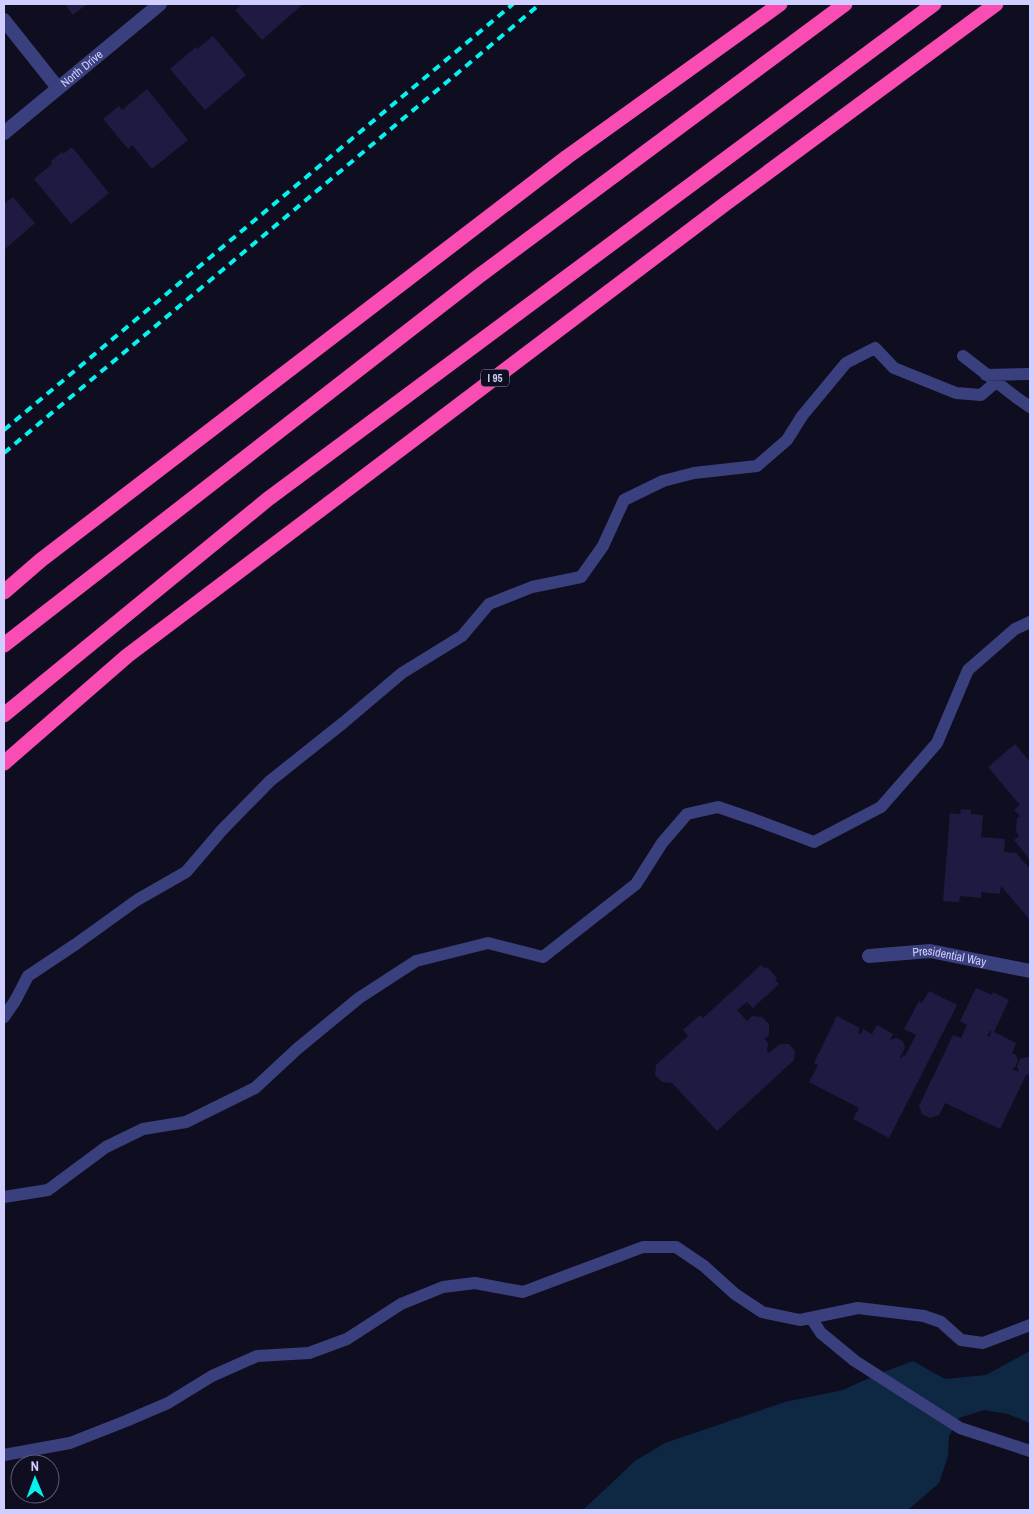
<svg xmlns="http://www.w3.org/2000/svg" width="1034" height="1514" viewBox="0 0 1034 1514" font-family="'Archivo Narrow',sans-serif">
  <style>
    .water { fill: #0e2844 }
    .building { fill: #1e1a41 }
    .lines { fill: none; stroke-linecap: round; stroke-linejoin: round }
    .service { stroke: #3a3f7e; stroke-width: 12 }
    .minor { stroke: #3a3f7e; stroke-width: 14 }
    .motorway { stroke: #fa4db3; stroke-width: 15 }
    .rail { stroke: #07f1ef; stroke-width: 4; stroke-dasharray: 8 6; stroke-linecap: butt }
    .labels { text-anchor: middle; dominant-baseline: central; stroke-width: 4.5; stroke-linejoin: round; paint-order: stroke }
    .shield { fill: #0f0e20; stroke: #9594bb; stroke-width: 1 }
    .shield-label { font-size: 11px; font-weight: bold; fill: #cfcefe }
    .street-label { font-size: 12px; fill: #cfcefe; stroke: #0f0e20 }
  </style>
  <rect width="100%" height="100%" fill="#0f0e20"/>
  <path class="water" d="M1030,1351V1423L1008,1414L984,1410L959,1418L949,1436L948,1456L939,1483L908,1510H583L635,1461L665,1443L785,1402L843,1390L876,1375L913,1361L945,1379L986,1375Z"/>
  <path class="building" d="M65,4H87L73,15Z
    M243,4H299L301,6L262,40L235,10Z
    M213,36L246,75L205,110L170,69L196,47L197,49Z
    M147,89L188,140L152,169L132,145L128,149L103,119L119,106L122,110Z
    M72,147L109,193L71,224L34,179L52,164L51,161L62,152L63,154Z
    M13,197L35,223L4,250V204Z
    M1015,744L1030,762V860L1014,840L1019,836L1016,832L1017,818L1020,816L1014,810L1020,805L988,767Z
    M961,809L971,810V814L983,815L981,837L1005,839L1004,852L1016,853L1030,869V920L1001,886L1000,894L981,892V898L960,896L959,902L943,901L950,813L960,814Z
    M761,965L765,969L767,967L777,978L775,980L779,984L753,1008L747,1002L737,1010L747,1021L752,1016L762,1017L769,1024V1035L764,1039L768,1043L767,1052L769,1053L780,1044H789L795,1051L794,1060L717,1131L672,1083L662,1082L655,1075L656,1065L688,1036L683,1030L700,1015L703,1018Z
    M976,988L992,995L993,992L1009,1000L994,1032L990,1031L987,1036L989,1037L992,1031L1016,1043L1012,1053L1016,1055L1018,1061L1015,1067L1012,1069L1019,1072L1017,1066L1020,1059L1027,1057L1030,1058V1074L1026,1075L1000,1129L945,1103L939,1115L930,1118L922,1114L919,1106L953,1035L961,1038L967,1025L960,1021Z
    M929,991L957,1005L889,1138L853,1119L859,1108L809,1082L818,1065L814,1063L837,1016L860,1028L858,1033L861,1034L863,1029L872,1034L877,1025L893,1034L890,1040L897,1038L903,1041L905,1048L900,1057L902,1058L903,1055L905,1056L916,1035L904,1029L919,1001L922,1003Z"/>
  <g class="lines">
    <path class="service" d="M963,356L1017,398L1030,407
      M986,375L1030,374
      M4,1017L15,1001L28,976L76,944L137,900L186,872L222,830L270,781L343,723L402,673L462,636L489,604L532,587L581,577L603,546L624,500L663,481L694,473L757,466L787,440L802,416L846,363L875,348L894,368L956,393L981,395L996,382
      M4,1197L48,1190L106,1147L143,1129L186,1122L255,1088L297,1049L359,998L416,961L488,943L543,957L636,884L662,843L687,814L718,807L753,819L814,842L881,807L937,743L968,670L1015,629L1030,622
      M811,1318L821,1333L855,1361L960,1428L1030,1451
      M4,1455L70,1443L126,1421L168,1403L212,1376L257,1356L309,1353L347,1339L401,1304L443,1287L475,1283L523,1292L643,1247H676L704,1266L735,1294L762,1312L800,1320L858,1308L924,1316L941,1322L961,1340L983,1343L1030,1325"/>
    <g class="minor">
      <path d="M4,20L58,88"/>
      <path id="s1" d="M4,133L160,4"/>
      <path id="s2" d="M869,956L930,951L1030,971"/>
    </g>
    <path class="motorway" d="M4,592L41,560L567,157L780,4
      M4,645L479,276L845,4
      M4,715L268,499L934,4
      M4,763L127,656L725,204L996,4"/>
    <path class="rail" d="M4,430L513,4
      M4,453L540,4"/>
  </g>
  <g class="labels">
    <rect class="shield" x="481" y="369.5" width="28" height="17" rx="4"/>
    <g class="shield-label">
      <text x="495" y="378">I 95</text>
    </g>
    <g class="street-label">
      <text stroke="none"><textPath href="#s1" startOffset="101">North Drive</textPath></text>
      <text stroke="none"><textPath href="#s2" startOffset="81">Presidential Way</textPath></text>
    </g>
  </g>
  <rect width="1034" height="1514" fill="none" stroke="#cfcefe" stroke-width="10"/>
  <g transform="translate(35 1479) rotate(359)"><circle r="24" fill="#0f0e20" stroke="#5c5b79"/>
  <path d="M0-4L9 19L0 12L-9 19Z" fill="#07f1ef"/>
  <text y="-8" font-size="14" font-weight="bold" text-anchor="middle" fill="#cfcefe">N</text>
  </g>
</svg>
